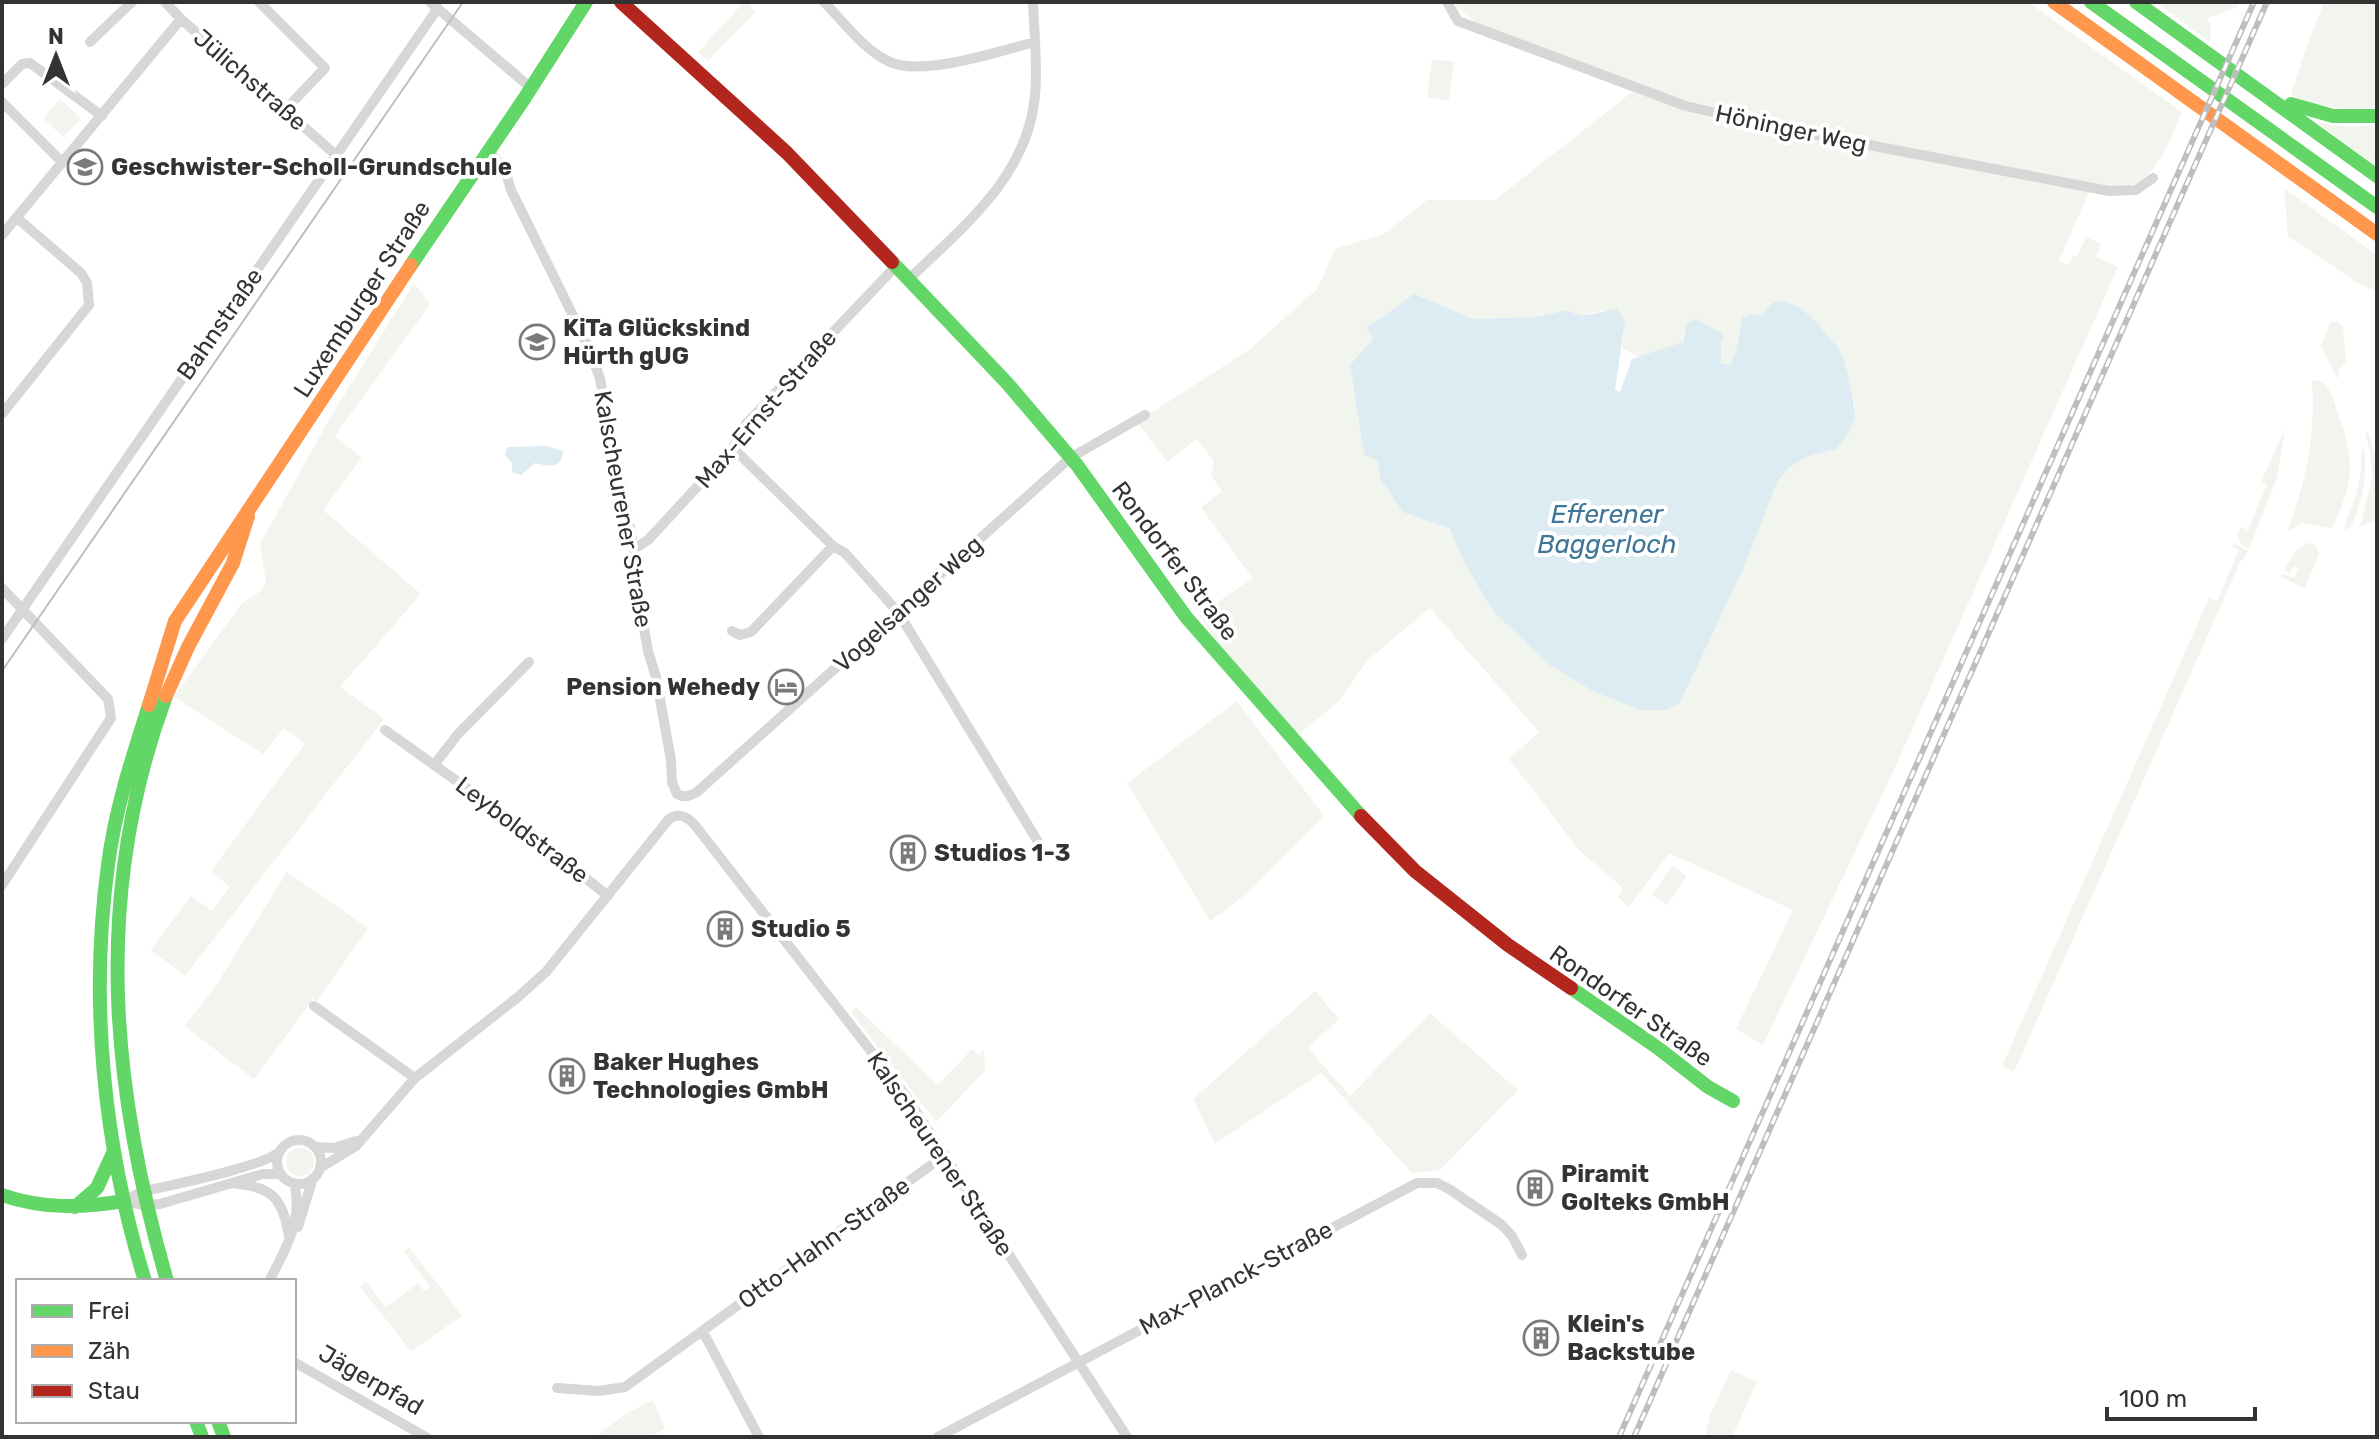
<svg xmlns="http://www.w3.org/2000/svg" width="2379" height="1439" viewBox="0 0 2379 1439" font-family="Rubik,sans-serif">
  <style>
    .green { fill: #f1f5ed; fill-rule: evenodd }
    .water { fill: #ddebf3 }
    .lines { fill: none; stroke-linecap: round; stroke-linejoin: round }
    .street { stroke: #d7d7d7; stroke-width: 10 }
    .fast { stroke: #63d668; stroke-width: 14 }
    .slow { stroke: #ff974d; stroke-width: 14 }
    .jam { stroke: #b3261e; stroke-width: 14 }
    .tram { stroke: #bebebe; stroke-width: 2 }
    .rail-casing { stroke: #bebebe; stroke-width: 6 }
    .rail { stroke: #fff; stroke-width: 3; stroke-dasharray: 9; stroke-linecap: butt }
    .labels { text-anchor: middle; dominant-baseline: central; stroke-width: 8; stroke-linejoin: round; paint-order: stroke }
    .street-label { font-size: 24px; fill: #333; stroke: #fff }
    .poi-label { font-size: 24px; font-weight: bold; fill: #333; stroke: #fff; text-anchor: start }
    .water-label { font-size: 26px; font-style: italic; fill: #3f7597; stroke: #fff }
  </style>
  <rect width="100%" height="100%" fill="#fff"/>
  <path class="green" d="M744,2H748L755,12L708,61L698,52Z
    M1454,2H2028L2182,112C2168,144 2158,181 2120,188L1856,139L1688,101L1478,24L1457,8Z
    M2155,2H2239L2236,8L2208,18L2211,29L2210,42Z
    M2324,2H2377V108C2346,110 2321,108 2291,95L2306,48Z
    M1432,59L1454,62L1449,101L1427,97Z
    M1632,92L1679,108L2090,189L2059,261L2068,265L2073,256L2077,257L2086,237L2101,244L2096,257L2118,267L1894,770L1763,1045L1736,1029L1793,910L1669,853L1629,907L1618,897L1623,888L1579,850L1509,759L1539,732L1430,608L1369,659L1338,702L1294,738L1246,682L1199,615L1253,578L1201,508L1222,491L1211,476L1214,461L1197,439L1167,462L1137,422L1250,349L1318,288L1335,249L1384,234L1427,200H1495ZM1414,294L1473,319L1538,317L1566,310L1582,316L1602,310L1624,330L1622,348L1641,358L1683,342L1684,332L1703,322L1720,332L1725,339L1721,343V364L1730,365C1737,355 1737,338 1740,327L1760,317L1774,303L1823,329L1841,352L1855,405L1851,427L1836,449L1809,456L1790,467L1778,480L1743,569L1680,703L1494,612L1465,564L1449,528L1403,511L1381,480L1377,460L1364,455L1350,365Z
    M60,99L81,118L63,137L43,118Z
    M2316,122L2349,127L2377,124V166Z
    M2284,188L2377,255V292L2361,285L2288,236Z
    M414,283L430,304L335,436L362,458L323,510L421,594L340,687L384,719L185,976L151,950L191,896L212,911L230,887L211,871L305,744L284,728L263,754L174,697L242,603L261,591L266,581L260,544L330,418Z
    M2337,321L2343,327L2346,361L2340,368L2337,379L2321,346L2330,323Z
    M2317,380C2331,386 2333,398 2337,411C2355,459 2355,481 2332,528L2303,523L2287,532C2306,483 2316,434 2312,381Z
    M2285,429L2277,478L2249,549L2242,545L2237,535L2241,527L2248,530L2267,484L2263,482L2258,489Z
    M2368,432L2377,457V520L2360,526L2372,478L2370,452L2365,433Z
    M2364,449C2368,477 2362,502 2351,527L2345,530L2344,527C2355,501 2363,479 2361,450Z
    M2234,543L2248,551L2243,560H2241L2014,1072L2002,1066L2209,598L2217,601L2239,550L2232,547Z
    M2308,543L2315,544L2319,554L2305,588L2281,577L2282,574L2294,578L2299,568L2293,566L2290,573L2284,570L2296,551Z
    M1237,701L1324,816L1241,898L1210,921L1127,783Z
    M1672,866L1687,876L1667,905L1652,895Z
    M287,872L368,928L317,1001L313,999L254,1079L184,1026L213,990Z
    M1315,991L1339,1019L1308,1048L1350,1096L1430,1013L1518,1090L1440,1170L1412,1173L1321,1073L1215,1144L1193,1099Z
    M856,1007L938,1085L972,1049L978,1055L984,1050L985,1071L936,1122L851,1012Z
    M286 1162a14 14 0 1 1 28 0a14 14 0 1 1-28 0Z
    M409,1247L462,1316L411,1351L360,1287L366,1282L386,1307L418,1283L424,1291L430,1287L404,1251Z
    M1731,1370L1757,1382L1732,1437H1705L1710,1415Z
    M653,1400L665,1429L650,1437H595L624,1415Z"/>
  <path class="water" d="M1414,294L1473,319L1538,317L1566,310L1582,316L1617,309L1625,321L1615,390L1620,392L1632,359L1683,342L1687,323L1696,319L1720,332L1725,339L1721,343V363L1730,365C1736,356 1740,330 1742,318L1751,314L1760,316C1765,313 1769,306 1773,303C1795,291 1830,337 1840,351C1845,357 1856,410 1855,417C1852,429 1844,441 1836,449L1809,456L1790,467L1778,480L1743,569L1680,703L1666,710H1641L1595,692L1551,666L1494,612L1465,564L1449,528L1403,512L1381,480L1377,460L1364,455L1350,365L1373,339L1367,328Z
    M547,446L563,451C562,470 548,466 535,463L521,475L512,472V463L505,455L507,447Z"/>
  <g class="lines">
    <path class="street" d="M165,2L181,19L337,156
      M259,2L325,68L284,111
      M430,2L531,88
      M824,2C843,21 863,49 888,61C920,78 999,51 1035,42
      M1447,2L1458,21L1686,106L1791,130L2109,191L2136,190L2153,178
      M90,42L132,2
      M2,84L22,64L30,63L102,116
      M2,102L62,162
      M489,151L505,170L511,190L590,350L600,379L634,549L636,584L648,651L656,677L671,760L672,782L677,794C685,798 690,796 697,792L1070,458L1145,415
      M2,235L181,19
      M909,279C964,226 1028,176 1035,95C1038,65 1034,32 1033,2
      M2,414L89,305L87,283L81,273L17,218
      M733,448L833,546L845,553L898,612L1040,845
      M634,549L648,540L733,448L745,425L896,266
      M2,588L108,699L111,718L2,885
      M732,631L740,635L751,632L833,546
      M2,639L438,8
      M385,730L530,833L608,896
      M434,765L458,734L529,662
      M314,1006L415,1078
      M277 1162a22 22 0 1 1 44 0a22 22 0 1 1-44 0Z
      M315,1147L334,1148L356,1141
      M320,1168L356,1146L415,1078L518,997L546,972L669,819C678,812 686,816 694,824L906,1096L1127,1437
      M237,1184C274,1187 283,1201 289,1236
      M124,1201L141,1192C171,1185 258,1168 280,1152
      M124,1201L144,1205L160,1204L263,1174H281
      M298,1227L313,1178
      M269,1281C285,1251 304,1218 294,1183
      M703,1332L759,1437
      M294,1362L426,1437
      M557,1388L599,1391L625,1387L945,1155
      M938,1437L1417,1183H1437L1449,1189L1502,1225L1512,1236L1522,1255"/>
    <path class="fast" d="M2091,2L2377,207
      M2136,2L2377,176
      M2291,104L2333,116H2377
      M892,262L1007,383L1077,465L1186,617L1361,816
      M411,265L524,99L586,2
      M166,696C93,893 110,1083 167,1281
      M1571,988L1658,1048L1708,1087L1733,1101
      M2,1195C43,1209 82,1208 124,1201
      M75,1207L97,1188L114,1151
      M145,1281C104,1148 89,1003 108,865C115,810 132,758 149,705
      M196,1421L202,1437
      M218,1421L224,1437"/>
    <path class="slow" d="M2054,2L2377,234
      M166,696L188,647L233,563L248,516
      M149,705L175,621L411,265"/>
    <path class="jam" d="M621,2L787,153L892,262
      M1361,816L1415,871L1508,945L1571,988"/>
    <path class="tram" d="M2,671L463,2"/>
    <g class="rail-casing">
      <path id="rail" d="M1619,1437L2254,2
        M1634,1437L2267,2"/>
    </g>
    <use href="#rail" class="rail"/>
  </g>
  <defs>
    <g id="school-ring" transform="scale(1.8)"><circle r="9.5" fill="#fff" stroke="#7a7a7a" stroke-width="1.5"/><path d="M0-5L7-2L0 1L-7-2ZM-4 1L0 2.5L4 1V4Q0 6-4 4Z" fill="#7a7a7a"/></g>
    <g id="hotel-ring" transform="scale(1.8)"><circle r="9.5" fill="#fff" stroke="#7a7a7a" stroke-width="1.5"/><path d="M-6-4.5h1.5V1H6V5H4.5V3h-9V5H-6ZM-4 0a1.8 1.8 0 1 1 3.6 0ZM.5 0V-2.5h3Q6-2.5 6 0Z" fill="#7a7a7a"/></g>
    <g id="building-ring" transform="scale(1.8)"><circle r="9.5" fill="#fff" stroke="#7a7a7a" stroke-width="1.5"/><path d="M-4-6H4V6H1V3H-1V6H-4ZM-2.5-4.3h1.7v1.8h-1.7ZM.8-4.3h1.7v1.8H.8ZM-2.5-1h1.7V.8h-1.7ZM.8-1h1.7V.8H.8Z" fill="#7a7a7a"/></g>
  </defs>
  <g fill-rule="evenodd">
    <use href="#school-ring" x="85" y="167"/>
    <use href="#school-ring" x="537" y="342"/>
    <use href="#hotel-ring" x="786" y="687"/>
    <use href="#building-ring" x="908" y="853"/>
    <use href="#building-ring" x="725" y="929"/>
    <use href="#building-ring" x="567" y="1076"/>
    <use href="#building-ring" x="1535" y="1188"/>
    <use href="#building-ring" x="1541" y="1338"/>
  </g>
  <g class="labels">
    <g class="street-label">
      <text transform="translate(250 80) rotate(41)">Jülichstraße</text>
      <text transform="translate(1791 129) rotate(12)">Höninger Weg</text>
      <text transform="translate(362 299) rotate(-57)">Luxemburger Straße</text>
      <text transform="translate(220 324) rotate(-55)">Bahnstraße</text>
      <text transform="translate(766 409) rotate(-49)">Max-Ernst-Straße</text>
      <text transform="translate(623 509) rotate(80)">Kalscheurener Straße</text>
      <text transform="translate(1175 561) rotate(53)">Rondorfer Straße</text>
      <text transform="translate(908 604) rotate(-42)">Vogelsanger Weg</text>
      <text transform="translate(522 830) rotate(37)">Leyboldstraße</text>
      <text transform="translate(1631 1006) rotate(35)">Rondorfer Straße</text>
      <text transform="translate(940 1154) rotate(56)">Kalscheurener Straße</text>
      <text transform="translate(824 1243) rotate(-36)">Otto-Hahn-Straße</text>
      <text transform="translate(1236 1278) rotate(-28)">Max-Planck-Straße</text>
      <text transform="translate(371 1380) rotate(30)">Jägerpfad</text>
    </g>
    <g class="poi-label">
      <text x="111" y="167">Geschwister-Scholl-Grundschule</text>
      <text x="563" y="328">KiTa Glückskind<tspan x="563" dy="28">Hürth gUG</tspan></text>
      <text x="760" y="687" text-anchor="end">Pension Wehedy</text>
      <text x="934" y="853">Studios 1-3</text>
      <text x="751" y="929">Studio 5</text>
      <text x="593" y="1062">Baker Hughes<tspan x="593" dy="28">Technologies GmbH</tspan></text>
      <text x="1561" y="1174">Piramit<tspan x="1561" dy="28">Golteks GmbH</tspan></text>
      <text x="1567" y="1324">Klein's<tspan x="1567" dy="28">Backstube</tspan></text>
    </g>
    <g class="water-label">
      <text x="1607" y="514">Efferener<tspan x="1607" dy="30">Baggerloch</tspan></text>
    </g>
  </g>
  <rect width="2379" height="1439" fill="none" stroke="#333333" stroke-width="8"/>
  <rect x="16" y="1279" width="280" height="144" fill="#ffffff" stroke="#adadad" stroke-width="2"/>
  <rect x="32" y="1305" width="40" height="12" fill="#63d668" stroke="#adadad" stroke-width="2"/>
  <text x="88" y="1319" font-size="24" fill="#333333">Frei</text>
  <rect x="32" y="1345" width="40" height="12" fill="#ff974d" stroke="#adadad" stroke-width="2"/>
  <text x="88" y="1359" font-size="24" fill="#333333">Zäh</text>
  <rect x="32" y="1385" width="40" height="12" fill="#b3261e" stroke="#adadad" stroke-width="2"/>
  <text x="88" y="1399" font-size="24" fill="#333333">Stau</text>
  <g transform="translate(56 56)" stroke="#ffffff" stroke-width="6" paint-order="stroke">
  <path d="M0-6L14 30L0 20L-14 30Z" fill="#333333"/>
  <text y="-12" font-size="22" font-weight="bold" text-anchor="middle" fill="#333333">N</text>
  </g>
  <path d="M2107 1407v12h148v-12" fill="none" stroke="#333333" stroke-width="4"/>
  <text x="2119" y="1407" font-size="24" fill="#333333" stroke="#ffffff" stroke-width="6" paint-order="stroke">100 m</text>
</svg>
